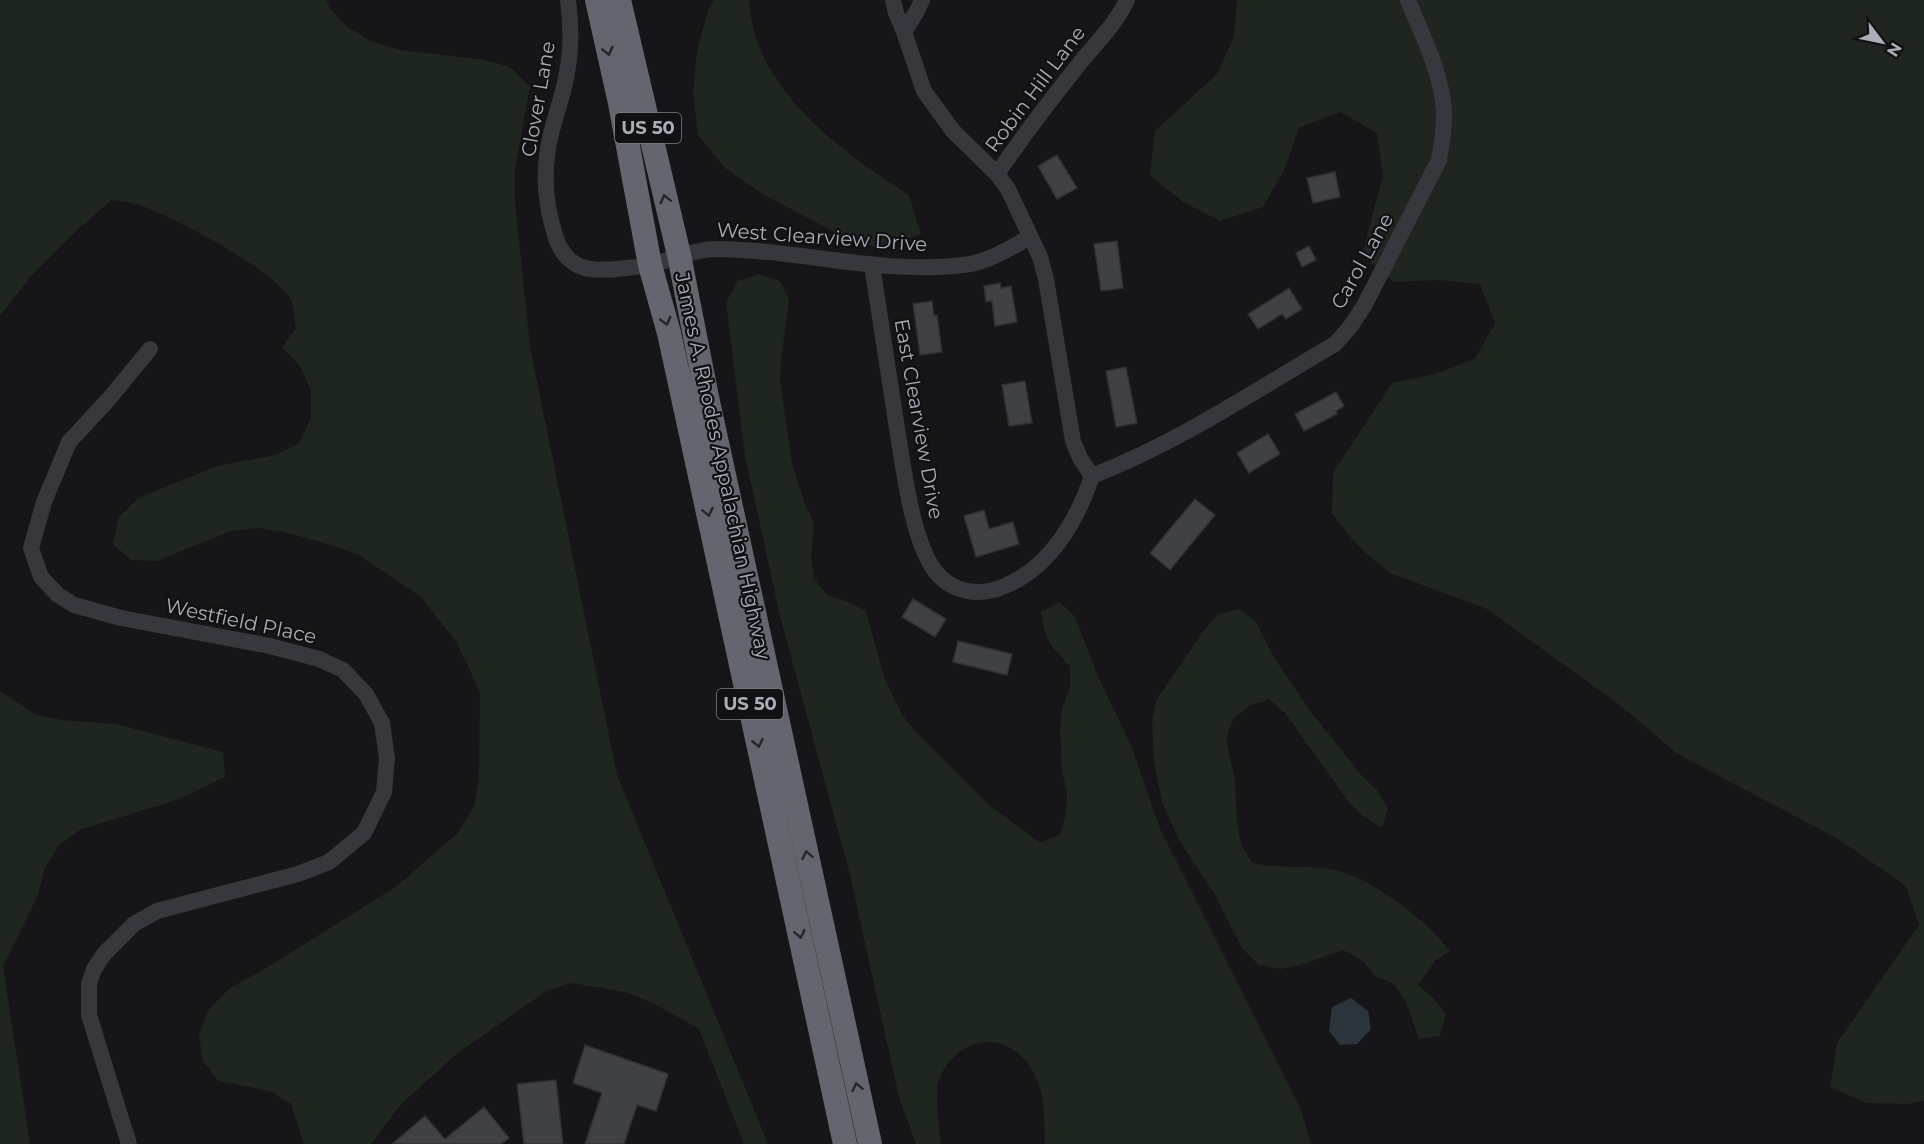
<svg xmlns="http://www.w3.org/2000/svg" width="1924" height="1144" viewBox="0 0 1924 1144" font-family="Montserrat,sans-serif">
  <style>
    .green { fill: #1e261f }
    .water { fill: #2c353c }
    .building { fill: #404145; stroke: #303034; stroke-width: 1.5 }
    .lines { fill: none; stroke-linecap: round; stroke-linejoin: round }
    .minor { stroke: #37383d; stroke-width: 16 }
    .highway { stroke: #63666e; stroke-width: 24 }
    .oneway { stroke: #26262a }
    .labels { text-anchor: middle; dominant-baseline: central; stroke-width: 4.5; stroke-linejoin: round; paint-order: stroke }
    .shield { fill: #111113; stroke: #7b7e86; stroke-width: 1.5 }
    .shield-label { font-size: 18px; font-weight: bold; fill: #a8adb8 }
    .street-label { font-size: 20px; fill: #a8adb8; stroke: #111113 }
  </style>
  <rect width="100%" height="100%" fill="#161618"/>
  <path class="green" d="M0,0H326L329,7L346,26L370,41L400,50L485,60L510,67L530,86L515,170V202L530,347L617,775L768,1144H744L699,1029L653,1003L625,992L572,983L548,990L459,1052L401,1104L371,1144H304L291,1104L270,1091L218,1081L202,1059L199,1034L209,1009L229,989L276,962L397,886L458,833L474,806L479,779L480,692L457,643L421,597L359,555L331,545L284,532L258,528L231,531L157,561L131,560L113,544L118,518L138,498L217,466L275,455L299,443L311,418V391L300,366L282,347L296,328C294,320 295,307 291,300C276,271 171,215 139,205C130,202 120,201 111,200L72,235L32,275L0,316Z
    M714,0H750C749,12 751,20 754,31C773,102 850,158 909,195L921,234L880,249L838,234L761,193L725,168L698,135L693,93L697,51L708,10Z
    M1237,0H1924V1101L1907,1104L1866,1103L1830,1087L1837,1043L1919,925L1906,886L1838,839L1676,753L1621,706L1487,609L1390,573L1358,546L1332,514L1333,473L1392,383L1435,374L1475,359L1495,323L1480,284L1439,280L1394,282L1362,255L1383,175L1377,133L1340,112L1299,128L1284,170L1263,207L1220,221L1183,202L1150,175L1155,131L1217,74L1234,37Z
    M759,274L780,281L789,300L781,360L780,381L792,464L805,504L814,523L811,558L814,579L827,595L848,602L866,611L884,677L902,715L915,731L989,805L1040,843L1060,834L1066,814L1067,792L1062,772L1060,729L1062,708L1070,688V666C1050,646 1045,640 1041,612L1060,602L1075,617L1098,676L1133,750L1160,829L1301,1110L1311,1144H1045C1044,1125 1045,1102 1039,1085C1026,1046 986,1026 954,1057C946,1065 940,1074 938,1084C935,1101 939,1127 941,1144H916L899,1097L850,875L780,616L745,456L726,302L738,281Z
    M1239,609L1255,621L1275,659L1311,712L1362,776L1377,790L1388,808L1382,828L1363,816L1348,801L1285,713L1269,699L1249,706L1233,719L1226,739L1235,780L1237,823L1241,844L1252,863C1278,869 1304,865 1330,869C1368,875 1427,920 1450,951L1435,961L1418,985L1433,998L1446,1014L1440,1036L1419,1039L1406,1002L1394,984L1375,976L1362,960L1343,950L1301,965L1280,969L1259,965L1243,949L1233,931L1214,893L1179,840L1162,802L1154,761L1152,720L1157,699L1204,630L1219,614Z
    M0,691L36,715L62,720L116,724L223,752L225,777L179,799L80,830L59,845L44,870L38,895L3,966L30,1144H0Z"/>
  <path class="water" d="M1351,998L1368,1011L1371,1029L1357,1044L1340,1045L1329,1031L1332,1007Z"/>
  <path class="building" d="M1057,155L1077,188L1057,199L1038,166Z
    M1335,172L1340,197L1313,203L1307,178Z
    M1117,241L1123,288L1101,291L1094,244Z
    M1309,246L1316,260L1302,267L1296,253Z
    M1000,283L1001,288L1011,286L1017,322L995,326L992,301L986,302L984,286Z
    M1289,288L1302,309L1286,319L1282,314L1258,329L1248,314Z
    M932,301L934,316L937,315L942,352L920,355L913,304Z
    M1126,367L1137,423L1116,427L1106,371Z
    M1025,381L1032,423L1009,426L1002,385Z
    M1336,392L1344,406L1336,411L1337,414L1304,431L1295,414Z
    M1268,434L1280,454L1249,473L1237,453Z
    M1195,499L1215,515L1170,570L1150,553Z
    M984,510L989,529L1013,522L1019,544L976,557L964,516Z
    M913,599L946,619L935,637L902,617Z
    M958,641L1012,654L1007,675L953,662Z
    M585,1045L668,1074L656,1111L637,1105L624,1144H585L602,1093L573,1083Z
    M556,1080L563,1144H524L517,1084Z
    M484,1107L509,1138L501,1144H392L425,1116L445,1139Z"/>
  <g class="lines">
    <path class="minor" d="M568,0C571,24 572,48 567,72C564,93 556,113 551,134C544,163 544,195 552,224C554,232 556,242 561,249C575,274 602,271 626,268C635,267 644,267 653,264C673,259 693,250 714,249C798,249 880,275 963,265C987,263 1010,248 1030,237
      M893,0L896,13L904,32L917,11L922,0
      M904,32L924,91L953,131L997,174L1008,189L1040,257L1046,279L1073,441L1080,458L1092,476
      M997,174C1023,136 1051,99 1080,63C1096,43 1116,24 1127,0
      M872,265C880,318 888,370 896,422C903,463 911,539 935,571C952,593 980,597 1005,586C1050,567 1077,521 1092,476
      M1092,476C1178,443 1256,390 1335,344L1350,327L1364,306L1439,160C1442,143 1445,127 1444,110C1441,71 1422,35 1408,0
      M129,1144L89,1015V984L94,969L104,954L134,924L157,911L298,874L329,862L364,833L384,792L387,758L382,723L366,694L343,670L319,659L270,646L121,618L74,605L58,595L41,577L31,548L44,502L69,442L108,400L150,349"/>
    <path class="highway" d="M597,0L620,103L650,265L669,333L845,1144
      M619,0L679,255L707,397L870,1144"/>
  </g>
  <defs><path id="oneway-chevron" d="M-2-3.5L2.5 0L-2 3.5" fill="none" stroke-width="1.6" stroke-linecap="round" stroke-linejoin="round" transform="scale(1.5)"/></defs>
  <g class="oneway">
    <use href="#oneway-chevron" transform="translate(608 51) rotate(77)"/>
    <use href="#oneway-chevron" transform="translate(665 199) rotate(-104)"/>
    <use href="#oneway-chevron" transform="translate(666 321) rotate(75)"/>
    <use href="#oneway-chevron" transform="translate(708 512) rotate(78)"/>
    <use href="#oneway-chevron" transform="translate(758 743) rotate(78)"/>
    <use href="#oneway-chevron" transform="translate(807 855) rotate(-102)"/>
    <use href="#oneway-chevron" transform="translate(800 934) rotate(78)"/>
    <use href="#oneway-chevron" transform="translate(857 1087) rotate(-102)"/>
  </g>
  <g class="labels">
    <g class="shield">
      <rect x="615" y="113" width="66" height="30" rx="4.5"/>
      <rect x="717" y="689" width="66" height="30" rx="4.5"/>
    </g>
    <g class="shield-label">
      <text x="648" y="128">US 50</text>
      <text x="750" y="704">US 50</text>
    </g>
    <g class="street-label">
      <text transform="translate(1035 89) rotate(-53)">Robin Hill Lane</text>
      <text transform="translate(538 99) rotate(-80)">Clover Lane</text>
      <text transform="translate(822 237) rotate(4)">West Clearview Drive</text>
      <text transform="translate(1362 261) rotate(-61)">Carol Lane</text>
      <text transform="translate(919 419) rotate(80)">East Clearview Drive</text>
      <text transform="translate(723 466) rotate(78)">James A. Rhodes Appalachian Highway</text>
      <text transform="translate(241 621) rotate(12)">Westfield Place</text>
    </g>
  </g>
  <g transform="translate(1882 42) rotate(122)" stroke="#111113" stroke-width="4.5" paint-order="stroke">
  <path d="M0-4.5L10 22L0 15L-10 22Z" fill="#a8adb8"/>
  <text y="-9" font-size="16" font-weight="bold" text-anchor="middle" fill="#a8adb8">N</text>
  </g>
</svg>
